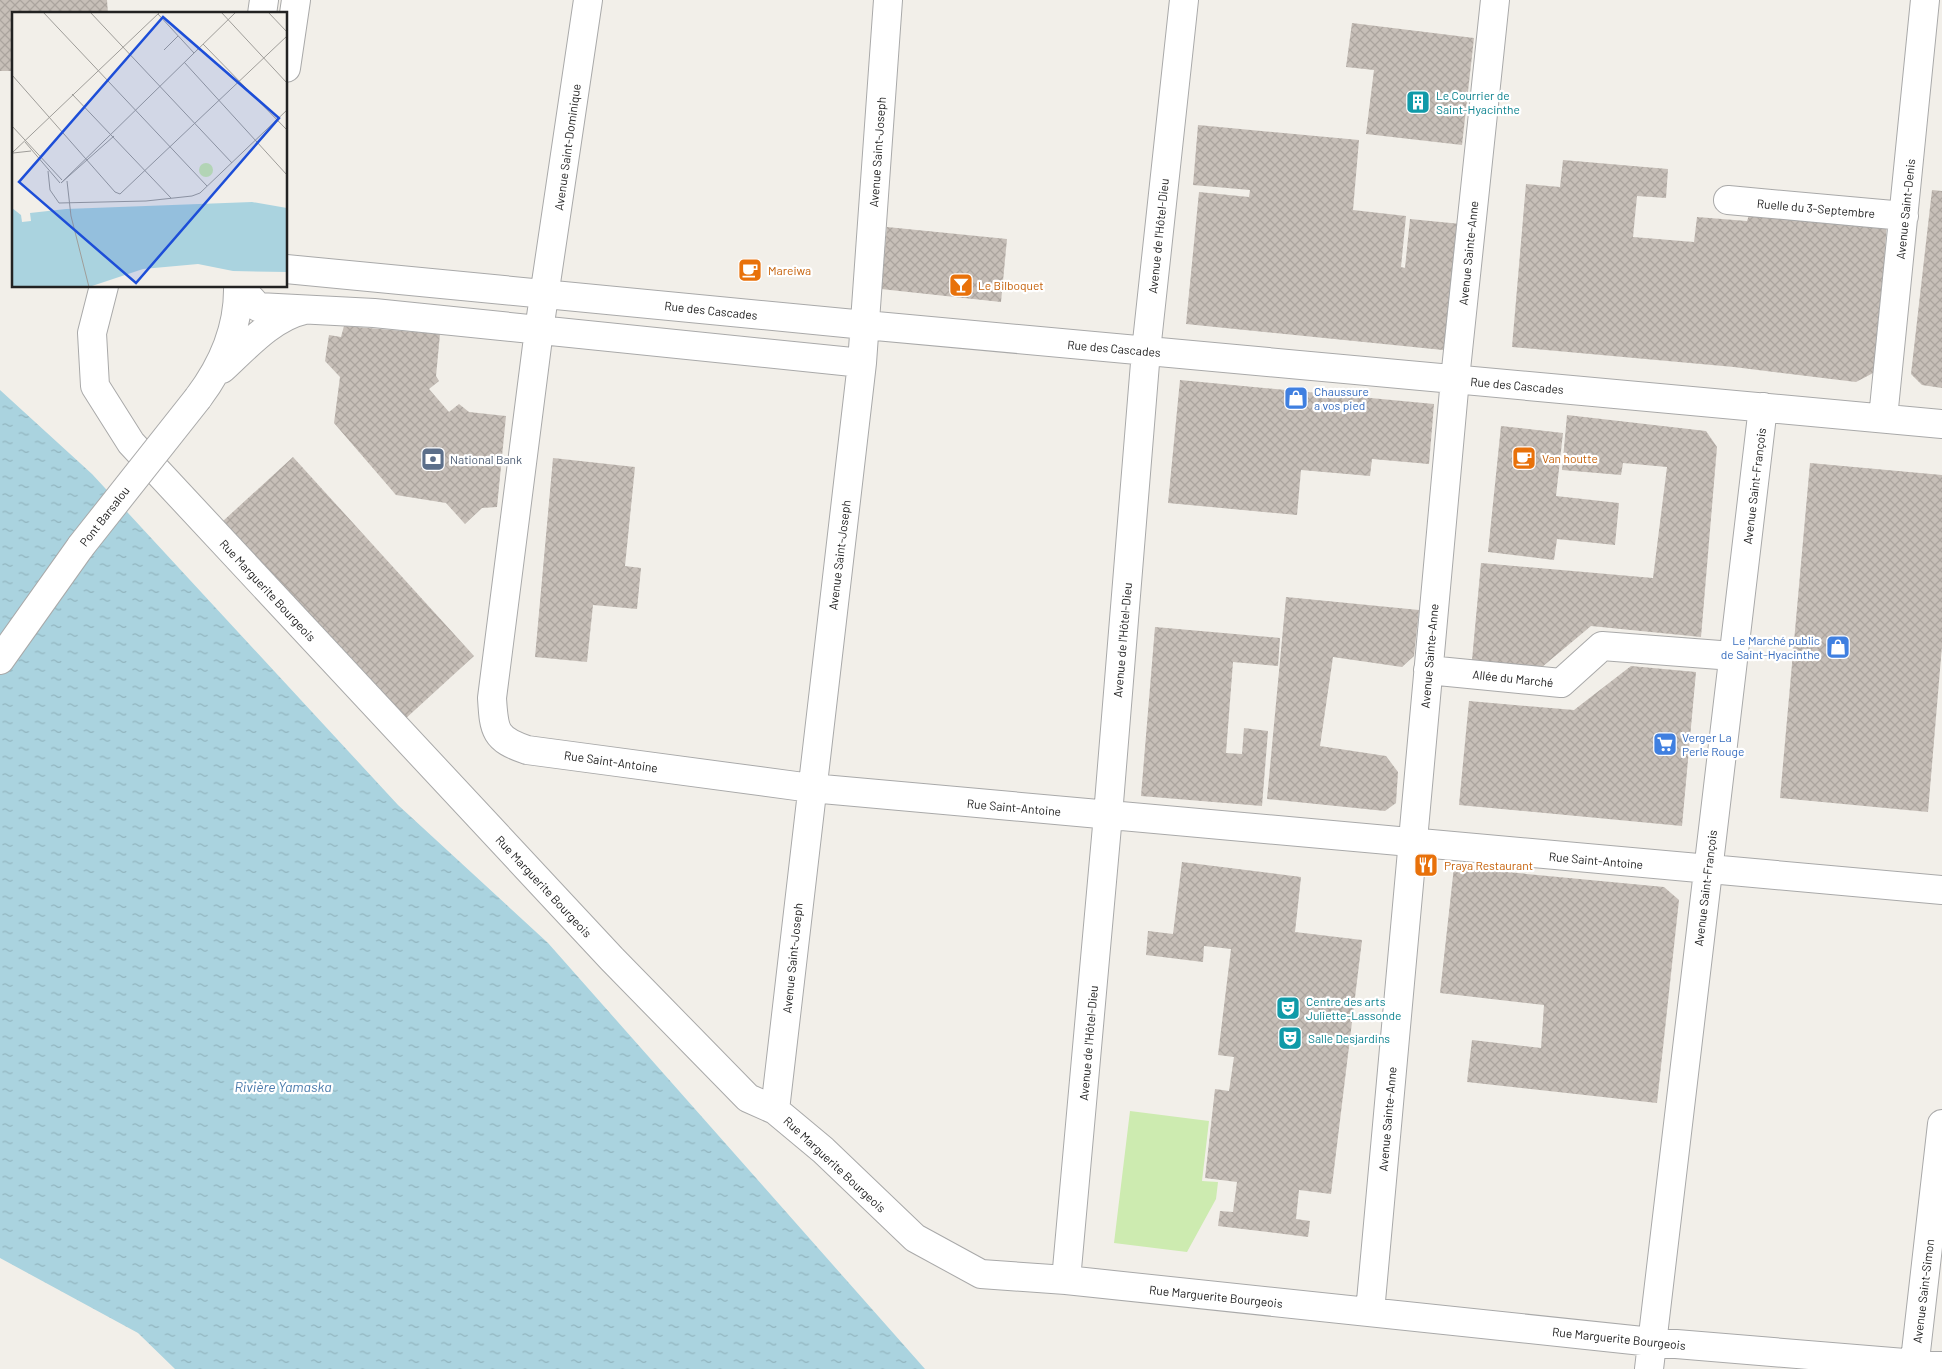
<svg xmlns="http://www.w3.org/2000/svg" width="1942" height="1369" viewBox="0 0 1942 1369" font-family="Barlow,sans-serif">
  <style>
    .grass { fill: #cdebb0 }
    .water { fill: url(#water-ripples) }
    .building { fill: url(#building-cross-hatch) }
    .lines { fill: none; stroke-linecap: round; stroke-linejoin: round }
    .minor-casing { stroke: #a9a9a9; stroke-width: 30 }
    .minor { stroke: #fff; stroke-width: 28 }
    .minor-bridge-casing { stroke: #a9a9a9; stroke-width: 30; stroke-linecap: butt }
    .minor-bridge { stroke: #fff; stroke-width: 28 }
    .labels { text-anchor: middle; dominant-baseline: central; stroke-width: 4.5; stroke-linejoin: round; paint-order: stroke }
    .culture-label { font-size: 12px; fill: #0d838f; stroke: #fff; text-anchor: start }
    .street-label { font-size: 12px; fill: #222; stroke: #fff }
    .food-label { font-size: 12px; fill: #c56008; stroke: #fff; text-anchor: start }
    .shop-label { font-size: 12px; fill: #366cbe; stroke: #fff; text-anchor: start }
    .service-label { font-size: 12px; fill: #4e5e75; stroke: #fff; text-anchor: start }
    .water-label { font-size: 14px; font-style: italic; fill: #4a7aab; stroke: #fff }
    .inset-road { fill: none; stroke: #9f9d99; stroke-width: 1 }
    .view { fill: #1d4ed8; fill-opacity: 0.15; stroke: #1d4ed8; stroke-width: 2.5 }
    .inset-edge { fill: none; stroke: #222; stroke-width: 2.5 }
  </style>
  <defs>
    <pattern id="water-ripples" width="26" height="14" patternUnits="userSpaceOnUse" patternTransform="scale(1.25)"><rect width="26" height="14" fill="#aad3df"/><path d="M2 4q2-2 4 0t4 0M15 11q2-2 4 0t4 0" fill="none" stroke="#92b5bf"/></pattern>
    <pattern id="building-cross-hatch" width="8" height="8" patternUnits="userSpaceOnUse" patternTransform="scale(1.25)"><rect width="8" height="8" fill="#c7bfb8"/><path d="M0 0l8 8M0 8l8-8" fill="none" stroke="#aba49e"/></pattern>
  </defs>
  <rect width="100%" height="100%" fill="#f2efe9"/>
  <path class="grass" d="M1130,1111L1209,1121L1202,1181L1218,1182L1216,1199L1187,1252L1114,1243Z"/>
  <path class="water" d="M0,390L92,474L398,805L548,943L925,1369H175L138,1333L0,1258Z"/>
  <path class="building" d="M0,0H107L108,14H14V71H0Z
    M1352,23L1474,38L1462,145L1366,134L1374,70L1346,67Z
    M1198,125L1359,140L1353,210L1406,216L1401,267L1405,268L1410,219L1461,224L1451,343L1443,350L1186,324L1199,192L1249,197L1250,190L1193,185Z
    M1563,160L1668,169L1666,198L1637,196L1633,237L1694,242L1697,217L1747,221L1752,207L1887,221L1877,371L1856,382L1734,367L1512,347L1526,184L1560,187Z
    M1932,190L1942,191V388L1922,385L1911,374Z
    M887,227L1007,239L1001,302L881,289Z
    M344,326L440,334L436,376L439,381L429,389L449,412L459,404L469,412L506,416L497,507L482,508L465,524L446,503L396,495L334,423L340,377L325,361L329,335L341,337Z
    M1180,380L1434,404L1429,464L1372,459L1370,476L1301,470L1297,515L1168,503Z
    M1567,415L1706,431L1717,447L1701,637L1591,626L1542,667L1472,660L1481,563L1653,578L1667,467L1623,463L1621,475L1562,470Z
    M1501,426L1563,433L1556,496L1619,503L1615,545L1557,539L1554,560L1488,552Z
    M293,457L474,656L404,720L223,521Z
    M553,458L635,467L625,566L641,568L637,609L593,605L587,662L535,657Z
    M1810,463L1942,475V646L1928,812L1780,798Z
    M1286,597L1419,610L1414,656L1402,667L1333,657L1320,746L1386,756L1398,772L1396,803L1385,811L1267,799Z
    M1155,627L1280,638L1278,666L1233,662L1226,753L1242,754L1244,728L1268,731L1262,806L1141,796Z
    M1631,666L1696,672L1682,826L1459,805L1469,701L1574,710Z
    M1182,862L1301,877L1295,932L1362,940L1331,1194L1299,1190L1296,1219L1310,1221L1308,1237L1218,1226L1220,1211L1233,1212L1237,1182L1205,1178L1215,1089L1229,1091L1234,1057L1218,1055L1231,949L1204,946L1203,962L1146,955L1148,931L1173,934Z
    M1454,867L1664,887L1679,900L1657,1103L1467,1082L1472,1040L1541,1048L1544,1005L1440,993Z"/>
  <g class="lines">
    <g class="minor-casing">
      <path id="minor" d="M588,0L539,330L492,698C494,730 494,739 527,750L811,788L1942,890
        M262,14L264,0
        M286,68L296,0
        M1728,200L1904,216
        M286,269L865,325L1942,424
        M104,286L92,333L95,386L131,443L612,959L748,1098L775,1110L823,1150L915,1238L981,1274L1066,1280L1652,1342L1942,1366
        M239,286L258,307L374,313L862,363
        M222,369C245,348 272,317 304,310
        M198,398C223,365 239,329 238,286
        M1883,418L1925,0
        M0,660L81,546
        M1428,670L1561,683L1602,646L1733,656
        M775,1110L862,363L888,0
        M1066,1280L1108,815L1146,351L1184,0
        M1370,1312L1455,379L1495,0
        M1649,1369L1763,407
        M1914,1369L1942,1124"/>
    </g>
    <use href="#minor" class="minor"/>
    <g class="minor-bridge-casing">
      <path id="minor-bridge" d="M81,546L198,398"/>
    </g>
    <use href="#minor-bridge" class="minor-bridge"/>
  </g>
  <defs>
    <g id="building-square" transform="scale(1.25)"><rect x="-9" y="-9" width="18" height="18" rx="4" fill="#0f9aa8" stroke="#fff"/><path d="M-4-6H4V6H1V3H-1V6H-4ZM-2.5-4.3h1.7v1.8h-1.7ZM.8-4.3h1.7v1.8H.8ZM-2.5-1h1.7V.8h-1.7ZM.8-1h1.7V.8H.8Z" fill="#fff"/></g>
    <g id="cafe-square" transform="scale(1.25)"><rect x="-9" y="-9" width="18" height="18" rx="4" fill="#e8710a" stroke="#fff"/><path d="M-5.5-4.5H6V0H3Q3 3.5 0 3.5H-2.5Q-5.5 3.5-5.5 0ZM3-3.2v2h1.7v-2ZM-6 4.5H4V6H-6Z" fill="#fff"/></g>
    <g id="bar-square" transform="scale(1.25)"><rect x="-9" y="-9" width="18" height="18" rx="4" fill="#e8710a" stroke="#fff"/><path d="M-6-5H6L.8 .8V4.5H3.5V6h-7V4.5H-.8V.8Z" fill="#fff"/></g>
    <g id="shop-square" transform="scale(1.25)"><rect x="-9" y="-9" width="18" height="18" rx="4" fill="#3f7fe0" stroke="#fff"/><path d="M-5-2.5h2.3a2.7 3.5 0 0 1 5.4 0H5L5.5 6h-11ZM-1.5-2.5h3a1.5 2.3 0 0 0-3 0Z" fill="#fff"/></g>
    <g id="bank-square" transform="scale(1.25)"><rect x="-9" y="-9" width="18" height="18" rx="4" fill="#5c6f8a" stroke="#fff"/><path d="M-6-4H6V4H-6ZM0-2.3a2.3 2.3 0 1 0 0 4.6a2.3 2.3 0 1 0 0-4.6Z" fill="#fff"/></g>
    <g id="supermarket-square" transform="scale(1.25)"><rect x="-9" y="-9" width="18" height="18" rx="4" fill="#3f7fe0" stroke="#fff"/><path d="M-6-5.5h2.5l.6 2H6L4.5 2H-2.5L-4.4-4H-6ZM-1.5 3.2a1.3 1.3 0 1 0 .1 0ZM3 3.2a1.3 1.3 0 1 0 .1 0Z" fill="#fff"/></g>
    <g id="restaurant-square" transform="scale(1.25)"><rect x="-9" y="-9" width="18" height="18" rx="4" fill="#e8710a" stroke="#fff"/><path d="M-5-6h1v4h1v-4h1v4h1v-4h1v5L-1.5 .5V6h-2V.5L-5-1ZM5-6V6H3V1.5H1.5Q1.5-4 5-6Z" fill="#fff"/></g>
    <g id="theatre-square" transform="scale(1.25)"><rect x="-9" y="-9" width="18" height="18" rx="4" fill="#0f9aa8" stroke="#fff"/><path d="M-5-5.5Q0-4 5-5.5V0Q5 5 0 6Q-5 5-5 0ZM-3.3-2.5H-1v1.5H-3.3ZM1-2.5H3.3v1.5H1ZM-2.8 1Q0 5.5 2.8 1Z" fill="#fff"/></g>
  </defs>
  <g fill-rule="evenodd">
    <use href="#building-square" x="1418" y="102"/>
    <use href="#cafe-square" x="750" y="270"/>
    <use href="#bar-square" x="961" y="285"/>
    <use href="#shop-square" x="1296" y="398"/>
    <use href="#cafe-square" x="1524" y="458"/>
    <use href="#bank-square" x="433" y="459"/>
    <use href="#shop-square" x="1838" y="647"/>
    <use href="#supermarket-square" x="1665" y="744"/>
    <use href="#restaurant-square" x="1426" y="865"/>
    <use href="#theatre-square" x="1288" y="1008"/>
    <use href="#theatre-square" x="1290" y="1038"/>
  </g>
  <g class="labels">
    <g class="culture-label">
      <text x="1436" y="95">Le Courrier de<tspan x="1436" dy="14">Saint-Hyacinthe</tspan></text>
      <text x="1306" y="1001">Centre des arts<tspan x="1306" dy="14">Juliette-Lassonde</tspan></text>
      <text x="1308" y="1038">Salle Desjardins</text>
    </g>
    <g class="street-label">
      <text transform="translate(567 147) rotate(-82)">Avenue Saint-Dominique</text>
      <text transform="translate(877 152) rotate(-86)">Avenue Saint-Joseph</text>
      <text transform="translate(1816 208) rotate(5)">Ruelle du 3-Septembre</text>
      <text transform="translate(1905 209) rotate(-84)">Avenue Saint-Denis</text>
      <text transform="translate(1158 236) rotate(-84)">Avenue de l'Hôtel-Dieu</text>
      <text transform="translate(1468 253) rotate(-84)">Avenue Sainte-Anne</text>
      <text transform="translate(711 310) rotate(6)">Rue des Cascades</text>
      <text transform="translate(1114 348) rotate(5)">Rue des Cascades</text>
      <text transform="translate(1517 385) rotate(5)">Rue des Cascades</text>
      <text transform="translate(1754 486) rotate(-83)">Avenue Saint-François</text>
      <text transform="translate(104 516) rotate(-52)">Pont Barsalou</text>
      <text transform="translate(839 555) rotate(-83)">Avenue Saint-Joseph</text>
      <text transform="translate(268 590) rotate(47)">Rue Marguerite Bourgeois</text>
      <text transform="translate(1122 640) rotate(-85)">Avenue de l'Hôtel-Dieu</text>
      <text transform="translate(1429 656) rotate(-85)">Avenue Sainte-Anne</text>
      <text transform="translate(1513 678) rotate(6)">Allée du Marché</text>
      <text transform="translate(611 761) rotate(8)">Rue Saint-Antoine</text>
      <text transform="translate(1014 807) rotate(5)">Rue Saint-Antoine</text>
      <text transform="translate(1596 860) rotate(5)">Rue Saint-Antoine</text>
      <text transform="translate(544 886) rotate(47)">Rue Marguerite Bourgeois</text>
      <text transform="translate(1705 888) rotate(-83)">Avenue Saint-François</text>
      <text transform="translate(792 958) rotate(-84)">Avenue Saint-Joseph</text>
      <text transform="translate(1088 1043) rotate(-85)">Avenue de l'Hôtel-Dieu</text>
      <text transform="translate(1387 1119) rotate(-85)">Avenue Sainte-Anne</text>
      <text transform="translate(835 1164) rotate(43)">Rue Marguerite Bourgeois</text>
      <text transform="translate(1923 1291) rotate(-83)">Avenue Saint-Simon</text>
      <text transform="translate(1216 1296) rotate(6)">Rue Marguerite Bourgeois</text>
      <text transform="translate(1619 1338) rotate(6)">Rue Marguerite Bourgeois</text>
    </g>
    <g class="food-label">
      <text x="768" y="270">Mareiwa</text>
      <text x="978" y="285">Le Bilboquet</text>
      <text x="1542" y="458">Van houtte</text>
      <text x="1444" y="865">Praya Restaurant</text>
    </g>
    <g class="shop-label">
      <text x="1314" y="391">Chaussure<tspan x="1314" dy="14">a vos pied</tspan></text>
      <text x="1820" y="640" text-anchor="end">Le Marché public<tspan x="1820" dy="14">de Saint-Hyacinthe</tspan></text>
      <text x="1682" y="737">Verger La<tspan x="1682" dy="14">Perle Rouge</tspan></text>
    </g>
    <g class="service-label">
      <text x="450" y="459">National Bank</text>
    </g>
    <g class="water-label">
      <text x="283" y="1086">Rivière Yamaska</text>
    </g>
  </g>
  <g transform="translate(12 12)">
    <rect width="275" height="275" fill="#f2efe9"/>
    <path d="M187 158a7 7 0 1 1 14 0a7 7 0 1 1-14 0Z" fill="#cdebb0"/>
    <path d="M240,190L275,196V260L221,259L186,252L131,257L77,275H0V196L9,203L10,210L19,209L18,201L54,197Z" fill="#aad3df"/>
    <path class="inset-road" d="M31,0L195,174M78,0L220,151M209,0L275,71M256,0L275,20M146,2L182,41M191,32L275,118M152,38L166,24M172,50L275,163M0,63L103,180L108,182L275,24M60,82L159,186M0,114L50,168M102,124L49,171L224,0M13,130L48,171M0,141L148,0M1,141L19,139M36,159L38,178L47,191L134,189L180,184L188,181L275,98M55,169L59,204L77,275"/>
    <path class="view" d="M151,5L267,106L124,271L7,170Z"/>
    <rect width="275" height="275" class="inset-edge"/>
  </g>
</svg>
